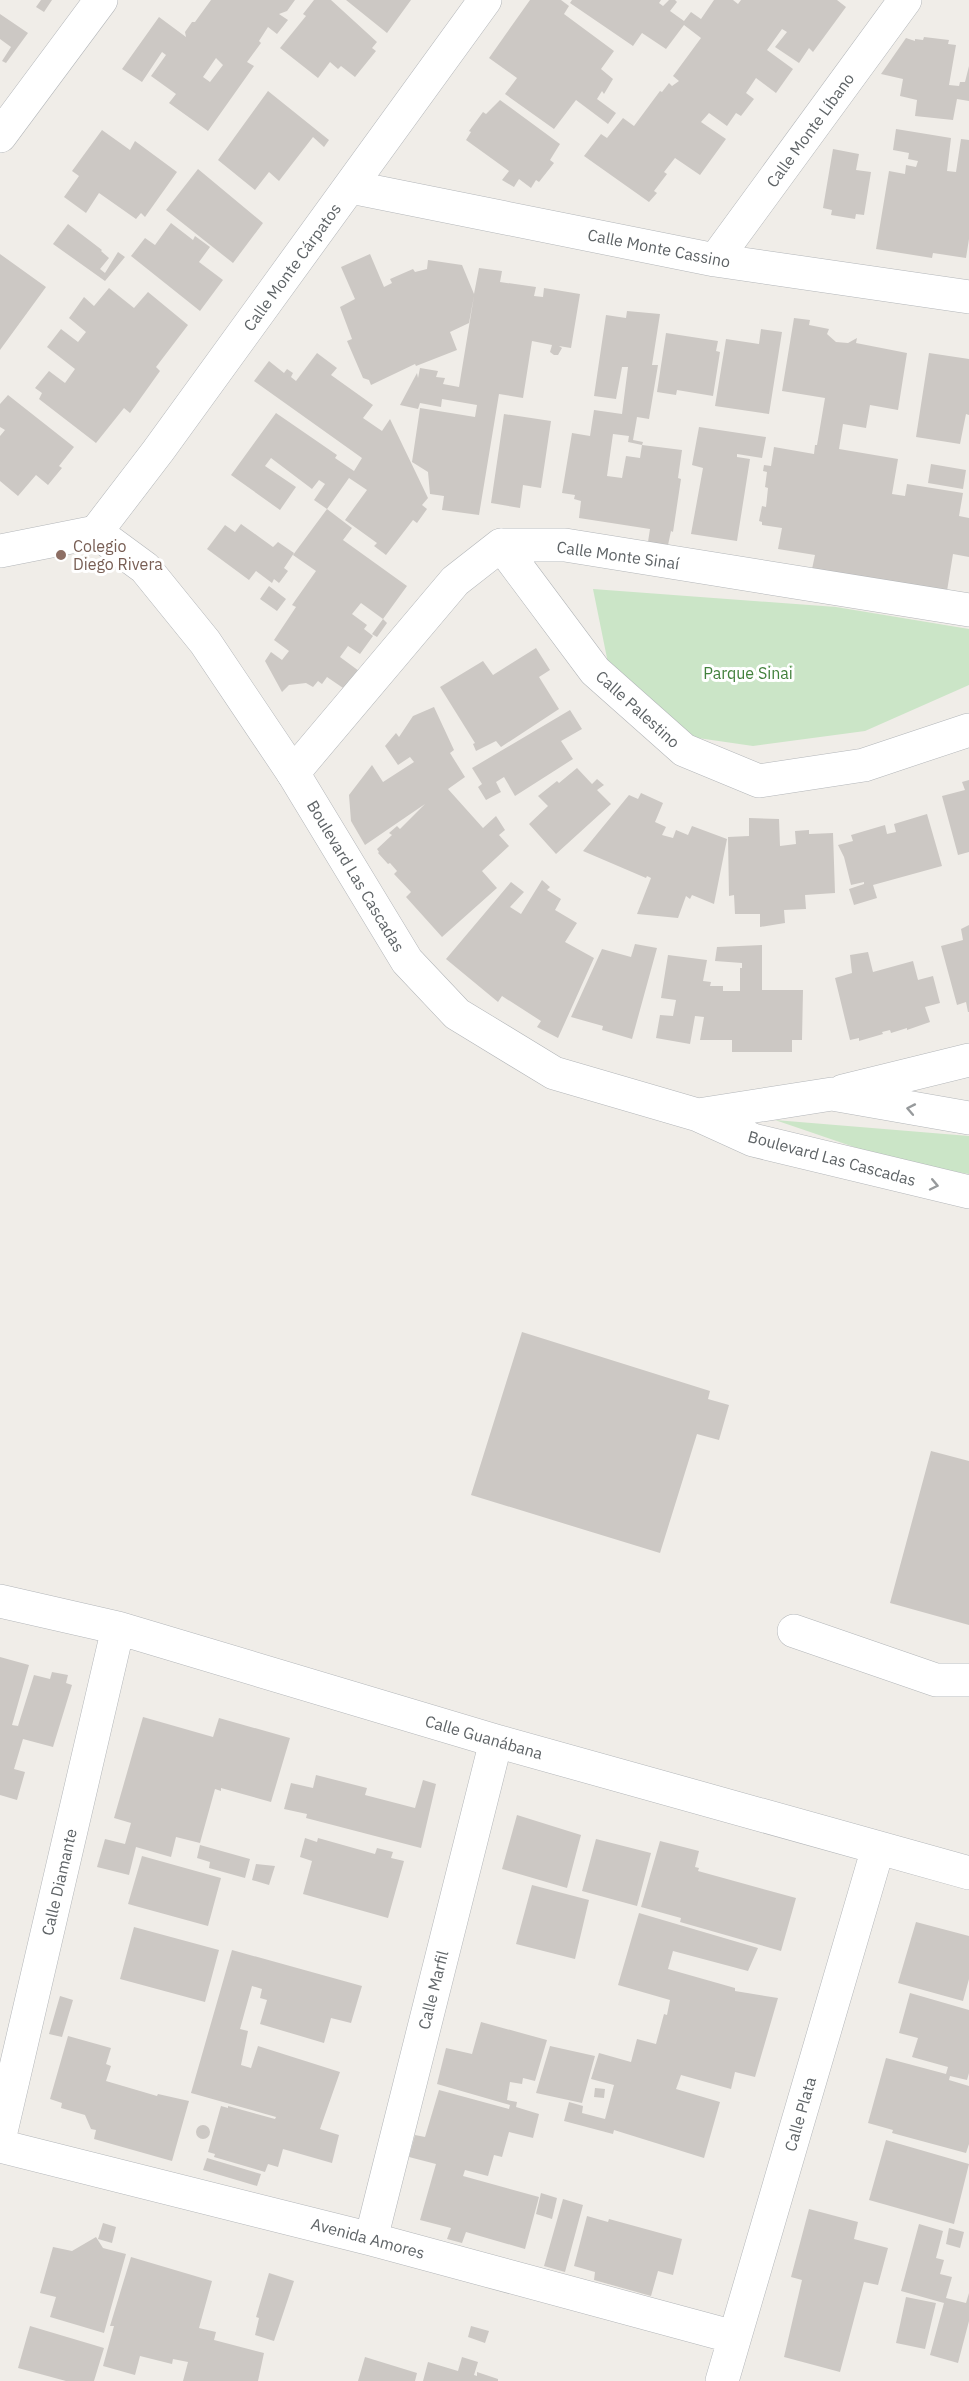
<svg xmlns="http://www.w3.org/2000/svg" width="969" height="2381" viewBox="0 0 969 2381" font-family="'IBM Plex Sans',sans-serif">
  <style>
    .green { fill: #cbe5c7 }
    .building { fill: #ccc8c4; fill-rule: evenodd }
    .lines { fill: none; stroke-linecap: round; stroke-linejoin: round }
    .minor-casing { stroke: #b3b6b9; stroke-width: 34 }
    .tertiary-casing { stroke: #b3b6b9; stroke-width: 34 }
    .minor { stroke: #fff; stroke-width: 33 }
    .tertiary { stroke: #fff; stroke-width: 33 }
    .oneway { stroke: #979a9c }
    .education-dot { fill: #8d6e63; stroke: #fff; stroke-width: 2 }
    .labels { text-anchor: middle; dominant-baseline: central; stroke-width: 6; stroke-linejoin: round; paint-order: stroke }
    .street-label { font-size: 16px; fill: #5f6467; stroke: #fff }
    .education-label { font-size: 16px; fill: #785e54; stroke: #fff; text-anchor: start }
    .park-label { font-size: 16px; fill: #42813c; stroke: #fff }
  </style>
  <rect width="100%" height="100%" fill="#f0ede8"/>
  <path class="green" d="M593,589L836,607L969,629V685L865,731L753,746L691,737L609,668Z
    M775,1120L969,1136V1174L898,1162Z"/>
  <path class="building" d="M41,0H52L44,12L36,7Z
    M211,0H295L287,11L279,14L288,20L277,34L268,27L259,41L261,43L247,62L254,66L208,131L169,103L176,94L151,76L166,55L162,52L142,82L122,69L159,17L186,37L185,32L192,22H195ZM216,58L223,65L210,82L203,77Z
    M314,0H331L377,42L372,48L376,51L355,77L341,66L338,69L330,62L318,78L280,48L306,16L303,14Z
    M346,0H411L387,33Z
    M530,0H561L569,6L564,14L614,51L601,69L613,79L604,94L602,91L597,99L616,113L608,124L576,100L554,129L505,94L517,78L489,58Z
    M572,0H661L659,3L663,6L669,0H675L677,2L670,11L684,21L691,12L701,19L714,0H733L738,4L741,0H837L846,7L813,52L809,48L799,63L775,47L787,32L782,29L767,50L793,69L776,93L756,78L746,93L754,99L741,116L736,113L727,126L709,113L701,122L726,139L700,175L675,158L664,172L667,174L654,191L657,193L649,202L584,156L601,134L607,138L623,118L634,126L660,91L662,92L669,83L672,86L679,81L673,76L701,38L684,25L666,49L642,33L633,46L570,3Z
    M0,14L28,33L6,63L2,61L11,47L0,39Z
    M924,37L949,40L948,44L956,45L949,85L959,86L960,82H965L969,66V101L957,99L953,120L915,116L917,100L900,96L903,79L881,74L906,38L915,41V39L923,40Z
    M268,91L329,140L324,147L313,137L279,181L269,172L255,190L218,160Z
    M500,100L560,144L550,160L554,163L539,182L536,180L531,188L519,179L514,187L502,180L509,171L466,140L471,132L469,131L483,112L486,114Z
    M896,129L951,138L947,171L956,172L961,139L969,140V239L966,258L933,253L932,258L876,249L889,171L905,174L906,165L916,167L918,161L908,159L909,153L893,150Z
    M102,130L130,150L135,141L177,172L145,217L141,213L136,219L99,193L86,213L64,197L79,176L72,171Z
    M833,149L859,154L856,170L871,172L864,215L856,214L855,219L831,215L832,210L823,208Z
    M198,169L263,223L233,263L166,210Z
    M171,223L193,240L195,236L210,247L199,262L223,280L200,311L131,256L145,238L155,245Z
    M68,224L102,250L101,251L109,258L100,269L105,273L118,252L125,257L105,281L53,244Z
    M0,254L46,287L0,350Z
    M370,254L384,287L392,283L390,279L413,269L415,272L427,269L428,260L462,265L474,294L479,268L502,271L500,282L536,287L534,296L543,297L544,288L580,294L571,348L559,346L562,348L558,355H554L550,352L552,345L532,341L523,398L499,394L479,515L442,510L444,496L430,494L428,472L412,462L420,408L475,417L477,405L442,399L441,407L420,403L418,409L400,405L417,373L418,378L420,368L438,371L436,377L445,378L443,384L459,387L474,296L469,323L450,332L457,350L416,366L415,364L371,385L369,380L363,378L347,341L352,339L340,307L355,299L341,267Z
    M109,288L134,308L148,292L188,325L156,367L160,371L130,413L124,408L96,443L39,399L42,393L35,388L49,371L65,383L75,369L47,347L61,329L78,342L86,332L69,318L84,297L94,306Z
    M627,311L660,314L652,365H658L649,419L637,417L633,440L643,442L642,445L628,442L629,436L613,434L607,476L622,478L626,456L640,458L642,445L682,450L678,478L681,479L673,532L671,531L668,545L648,542L650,529L579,518L581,501L574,499L575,495L562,493L572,433L590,436L594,410L622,414L628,367H622L616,399L594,396L606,315L626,318Z
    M794,318L810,320L809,325L829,329L827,334L836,342L848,343L857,338L856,343L907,353L898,410L870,405L866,428L843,424L839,449L898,459L892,494L905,496L907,484L963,493L959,516L969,518V557L953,554L947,591L812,569L815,555L778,549L782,528L762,525V522L759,521L762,506L766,507L768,488L765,487L767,472L763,471L764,465L771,466L774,447L814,454L815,445H817L825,398L782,391Z
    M761,329L782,332L769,414L715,406L726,339L759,344Z
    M666,333L718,341L716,351L720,352L713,396L677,390L676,395L657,392Z
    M317,353L337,368L331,375L373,405L363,418L382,431L390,419L428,498L422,505L427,509L417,523L413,520L386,555L374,546L377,543L345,520L367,490L349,478L327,509L314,500L325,484L319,480L312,489L271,458L265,466L296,487L280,510L231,475L276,413L337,455L335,458L354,471L362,458L254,381L269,361L284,373L287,369L293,373L291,377L296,381Z
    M929,353L969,359V415L966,414L960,444L916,437Z
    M8,395L74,447L59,466L62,468L48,485L36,475L18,496L0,481V436L5,430L0,427V404Z
    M504,414L551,421L541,488L523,485L520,508L491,503Z
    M699,427L766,437L762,458L737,454V457L750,459L737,541L691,534L703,468L692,465Z
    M931,464L966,470L963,489L928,483Z
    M327,509L352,528L343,540L407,586L383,619L361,603L352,614L367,625L364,629L373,636L360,654L348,646L340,657L359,671L346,690L327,677L322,684L318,681L313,687L306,683L289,685L282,692L265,661L271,652L282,660L289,651L274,640L296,607L292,605L316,571L293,555Z
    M241,524L273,547L278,542L294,553L284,568L288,571L279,583L274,579L272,583L256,571L249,580L207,549L225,525L235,532Z
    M269,586L286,599L277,611L260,599Z
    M383,619L387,623L377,637L372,634Z
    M536,648L550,670L539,677L559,709L501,747L496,741L476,751L473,744L475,743L440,687L483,661L493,675Z
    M434,707L454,750L450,753L465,777L448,789L483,828L496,816L505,830L499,835L509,846L482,871L497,888L442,937L406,897L411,892L394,874L397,871L390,863L388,864L378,853L379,852L377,849L392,835L389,833L397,826L400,829L425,804L365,845L351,821L349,795L372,765L383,782L414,762L410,757L398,765L385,746L396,733L399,737L413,716Z
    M570,710L582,729L561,741L573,759L515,796L504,777L496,782L501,792L486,800L478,787L482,784L472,768Z
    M577,768L592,784L597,779L604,785L597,790L611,804L556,854L529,824L548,806L538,796L557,781L559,783Z
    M969,780V852L958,855L942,796L965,790L962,782Z
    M641,793L663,803L655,822L666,827L662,835L673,838L676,830L688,835L692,826L727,839L714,904L692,895L690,899L686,896L678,918L637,914L651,878L647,876L646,878L583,851L629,795L638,799Z
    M927,814L942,866L873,885L877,898L854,905L849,889L864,884V882L851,885L844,857L838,845L853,841L851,835L885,825L887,834L896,832L894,824Z
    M749,818L779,819L780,846L796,844L795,831L809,830V834L833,833L835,893L805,895L806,909L784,910L785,923L760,927V914H735L734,895L729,896L728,837L749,836Z
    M542,880L550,887L547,890L561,899L555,910L577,923L565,942L594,958L558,1038L537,1027L541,1021L502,996L498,1002L446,959L511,882L524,892L510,907L521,914Z
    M969,925V1012H968L966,1002L957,1005L941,946L963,940L961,929Z
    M635,944L657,948L632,1039L602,1030L603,1026L571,1017L602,949L631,957Z
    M762,945V990H803L802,1040H792V1052H732V1040H700L704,1017L695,1016L690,1044L656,1038L660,1015L673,1016L676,1000L661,998L668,955L707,960L703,981L711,982L710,986H723V991H740V968H742V963L715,961L717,947Z
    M868,952L873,972L913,961L918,980L933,976L940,1003L925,1007L930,1022L907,1030V1028L891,1033L890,1030L882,1032L883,1034L859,1041V1038L850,1040L835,978L852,973L850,955Z
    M522,1332L710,1391L708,1399L729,1405L719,1440L697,1434L660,1553L471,1495Z
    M931,1451L969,1461V1625L890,1603Z
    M0,1657L29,1665L12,1725L18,1726L34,1675L50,1679L52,1672L68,1675L66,1683L72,1685L53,1747L23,1739L14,1769L25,1772L17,1800L0,1795Z
    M143,1717L213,1737L219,1718L290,1738L271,1802L221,1788V1791L215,1789L200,1843L176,1837L171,1857L136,1847L129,1875L97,1867L105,1839L125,1844L131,1823L114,1818Z
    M316,1775L367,1788L365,1795L415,1808L423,1780L436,1784L421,1848L306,1818L307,1814L284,1809L291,1783L313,1788Z
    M517,1815L581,1835L567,1888L502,1869Z
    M305,1838L317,1842L318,1838L375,1854L377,1848L393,1852L391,1858L404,1861L388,1918L303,1894L312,1861L300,1857Z
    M596,1839L651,1853L637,1906L582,1891Z
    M660,1841L699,1851L695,1867L699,1868L698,1871L796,1898L781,1951L680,1922L681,1918L641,1907Z
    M200,1845L250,1859L245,1878L209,1868L210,1862L197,1858Z
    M142,1856L221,1878L208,1926L128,1904Z
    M256,1864L275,1866L269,1885L252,1880Z
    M532,1885L589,1900L575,1959L516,1944Z
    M639,1913L758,1948L748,1971L673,1951L668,1969L735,1988V1991L778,1998L755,2077L735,2072L731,2089L681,2075L676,2089L720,2102L704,2158L614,2130L613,2134L564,2121L569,2102L583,2106L582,2113L605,2119L614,2085L591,2079L599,2053L631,2062L637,2039L656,2044L664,2014L667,2015L670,2000L618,1985Z
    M916,1922L969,1936V1979L963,2001L898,1983Z
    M134,1927L219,1950L205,2002L120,1979Z
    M232,1950L362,1986L351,2023L331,2018L324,2043L260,2024L267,2000L260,1998L262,1989L252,1986L240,2029L248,2031L241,2065L251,2068L258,2046L340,2072L320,2129L339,2135L332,2163L283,2149L278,2167L268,2164L265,2172L214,2157L215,2154L208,2152L221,2106L228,2108V2106L275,2119L276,2117L191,2093Z
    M910,1993L969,2010V2073L967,2080L950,2076L949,2080L969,2086V2144L966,2153L892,2133L893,2130L868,2123L886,2058L946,2074L948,2067L912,2057L918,2038L899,2033Z
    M60,1996L73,2000L62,2037L49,2034Z
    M481,2022L547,2040L535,2081L523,2078L522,2084L510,2082L507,2100L517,2102L516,2107L539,2114L533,2138L509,2132L502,2157L494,2155L488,2176L465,2170L463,2176L539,2197L525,2249L466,2232L462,2243L447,2239L451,2228L420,2220L436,2164L409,2157L415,2135L425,2137L439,2090L509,2109L510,2105L437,2084L446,2048L472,2054Z
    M68,2036L111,2048L106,2064L111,2066L106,2081L157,2096L158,2094L189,2101L172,2161L94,2139L96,2130L91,2129L85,2115L61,2108L62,2103L50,2099Z
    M550,2046L595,2056L582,2103L536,2093Z
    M595,2088L605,2089L604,2098L594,2097Z
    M196 2132a7 7 0 1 1 14 0a7 7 0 1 1-14 0Z
    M886,2140L969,2164L954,2224L869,2200Z
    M207,2158L261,2174L257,2186L203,2170Z
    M541,2193L557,2198L552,2219L536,2214Z
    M563,2199L583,2205L565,2272L544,2266Z
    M809,2209L858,2222L854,2239L888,2248L878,2285L864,2282L840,2372L784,2357L802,2280L791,2277Z
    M587,2216L608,2222L609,2219L682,2239L673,2275L658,2271L651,2296L594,2280L595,2272L574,2266Z
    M103,2223L116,2227L112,2243L98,2239Z
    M919,2224L943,2231L936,2258L944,2260L940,2274L952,2277L946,2298L966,2303L969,2293V2321L958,2363L930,2355L944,2303L901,2291Z
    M949,2228L964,2232L960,2248L946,2244Z
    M96,2237L103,2248L126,2254L104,2333L50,2317L56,2297L40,2293L53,2247L72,2251Z
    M131,2257L212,2281L199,2328L216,2332L214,2340L264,2353L258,2381H183L188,2362L173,2359L172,2364L140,2356L135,2375L103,2366L114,2326H110Z
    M269,2273L294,2281L274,2341L255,2335L259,2318L256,2317Z
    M906,2297L936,2303L925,2349L896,2343Z
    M30,2326L104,2348L94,2381H66L18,2368Z
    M471,2326L489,2331L485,2343L468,2337Z
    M365,2357L417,2373L415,2381H358Z
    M462,2357L478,2362L474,2375L477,2376V2372L498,2379V2381H423L428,2362L458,2371Z"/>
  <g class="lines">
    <g class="minor-casing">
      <path id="minor" d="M0,136L101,0
        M351,187L715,260L969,297
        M715,260L905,0
        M96,532L158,451L485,0
        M501,545L595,671L684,750L759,781L864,765L969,730
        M293,773L455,581L501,545H565L969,610
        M0,1601L118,1628L496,1741L969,1873
        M794,1631L936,1680H969
        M0,2136L118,1628
        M0,2146L371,2239L734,2337
        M371,2239L496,1741
        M722,2381L878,1848"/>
    </g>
    <g class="tertiary-casing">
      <path id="tertiary" d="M0,551L96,532L145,568L205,642L293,773L407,961L457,1014L554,1073L698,1115L753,1140L969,1192
        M843,1091L969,1060
        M698,1115L832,1094L969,1118"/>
    </g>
    <use href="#minor" class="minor"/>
    <use href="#tertiary" class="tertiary"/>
  </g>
  <defs><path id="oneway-chevron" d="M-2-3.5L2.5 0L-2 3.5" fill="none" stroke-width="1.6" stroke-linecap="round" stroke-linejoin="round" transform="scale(1.5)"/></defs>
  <g class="oneway">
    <use href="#oneway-chevron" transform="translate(911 1109) rotate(-169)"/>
    <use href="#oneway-chevron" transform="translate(934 1185) rotate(12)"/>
  </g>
  <circle class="education-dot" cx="61" cy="555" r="6"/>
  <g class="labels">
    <g class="street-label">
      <text transform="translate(810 130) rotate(-54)">Calle Monte Líbano</text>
      <text transform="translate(659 248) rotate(11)">Calle Monte Cassino</text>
      <text transform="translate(292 267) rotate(-54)">Calle Monte Cárpatos</text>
      <text transform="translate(618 555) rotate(8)">Calle Monte Sinaí</text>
      <text transform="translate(638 709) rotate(42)">Calle Palestino</text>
      <text transform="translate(356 876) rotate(59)">Boulevard Las Cascadas</text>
      <text transform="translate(832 1158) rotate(15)">Boulevard Las Cascadas</text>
      <text transform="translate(484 1737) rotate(16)">Calle Guanábana</text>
      <text transform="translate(59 1882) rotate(-77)">Calle Diamante</text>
      <text transform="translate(433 1990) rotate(-76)">Calle Marfil</text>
      <text transform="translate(800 2114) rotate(-74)">Calle Plata</text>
      <text transform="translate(368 2238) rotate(15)">Avenida Amores</text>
    </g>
    <g class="education-label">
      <text x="73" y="546">Colegio<tspan x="73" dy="18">Diego Rivera</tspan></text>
    </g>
    <g class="park-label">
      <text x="748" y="673">Parque Sinai</text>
    </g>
  </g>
</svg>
